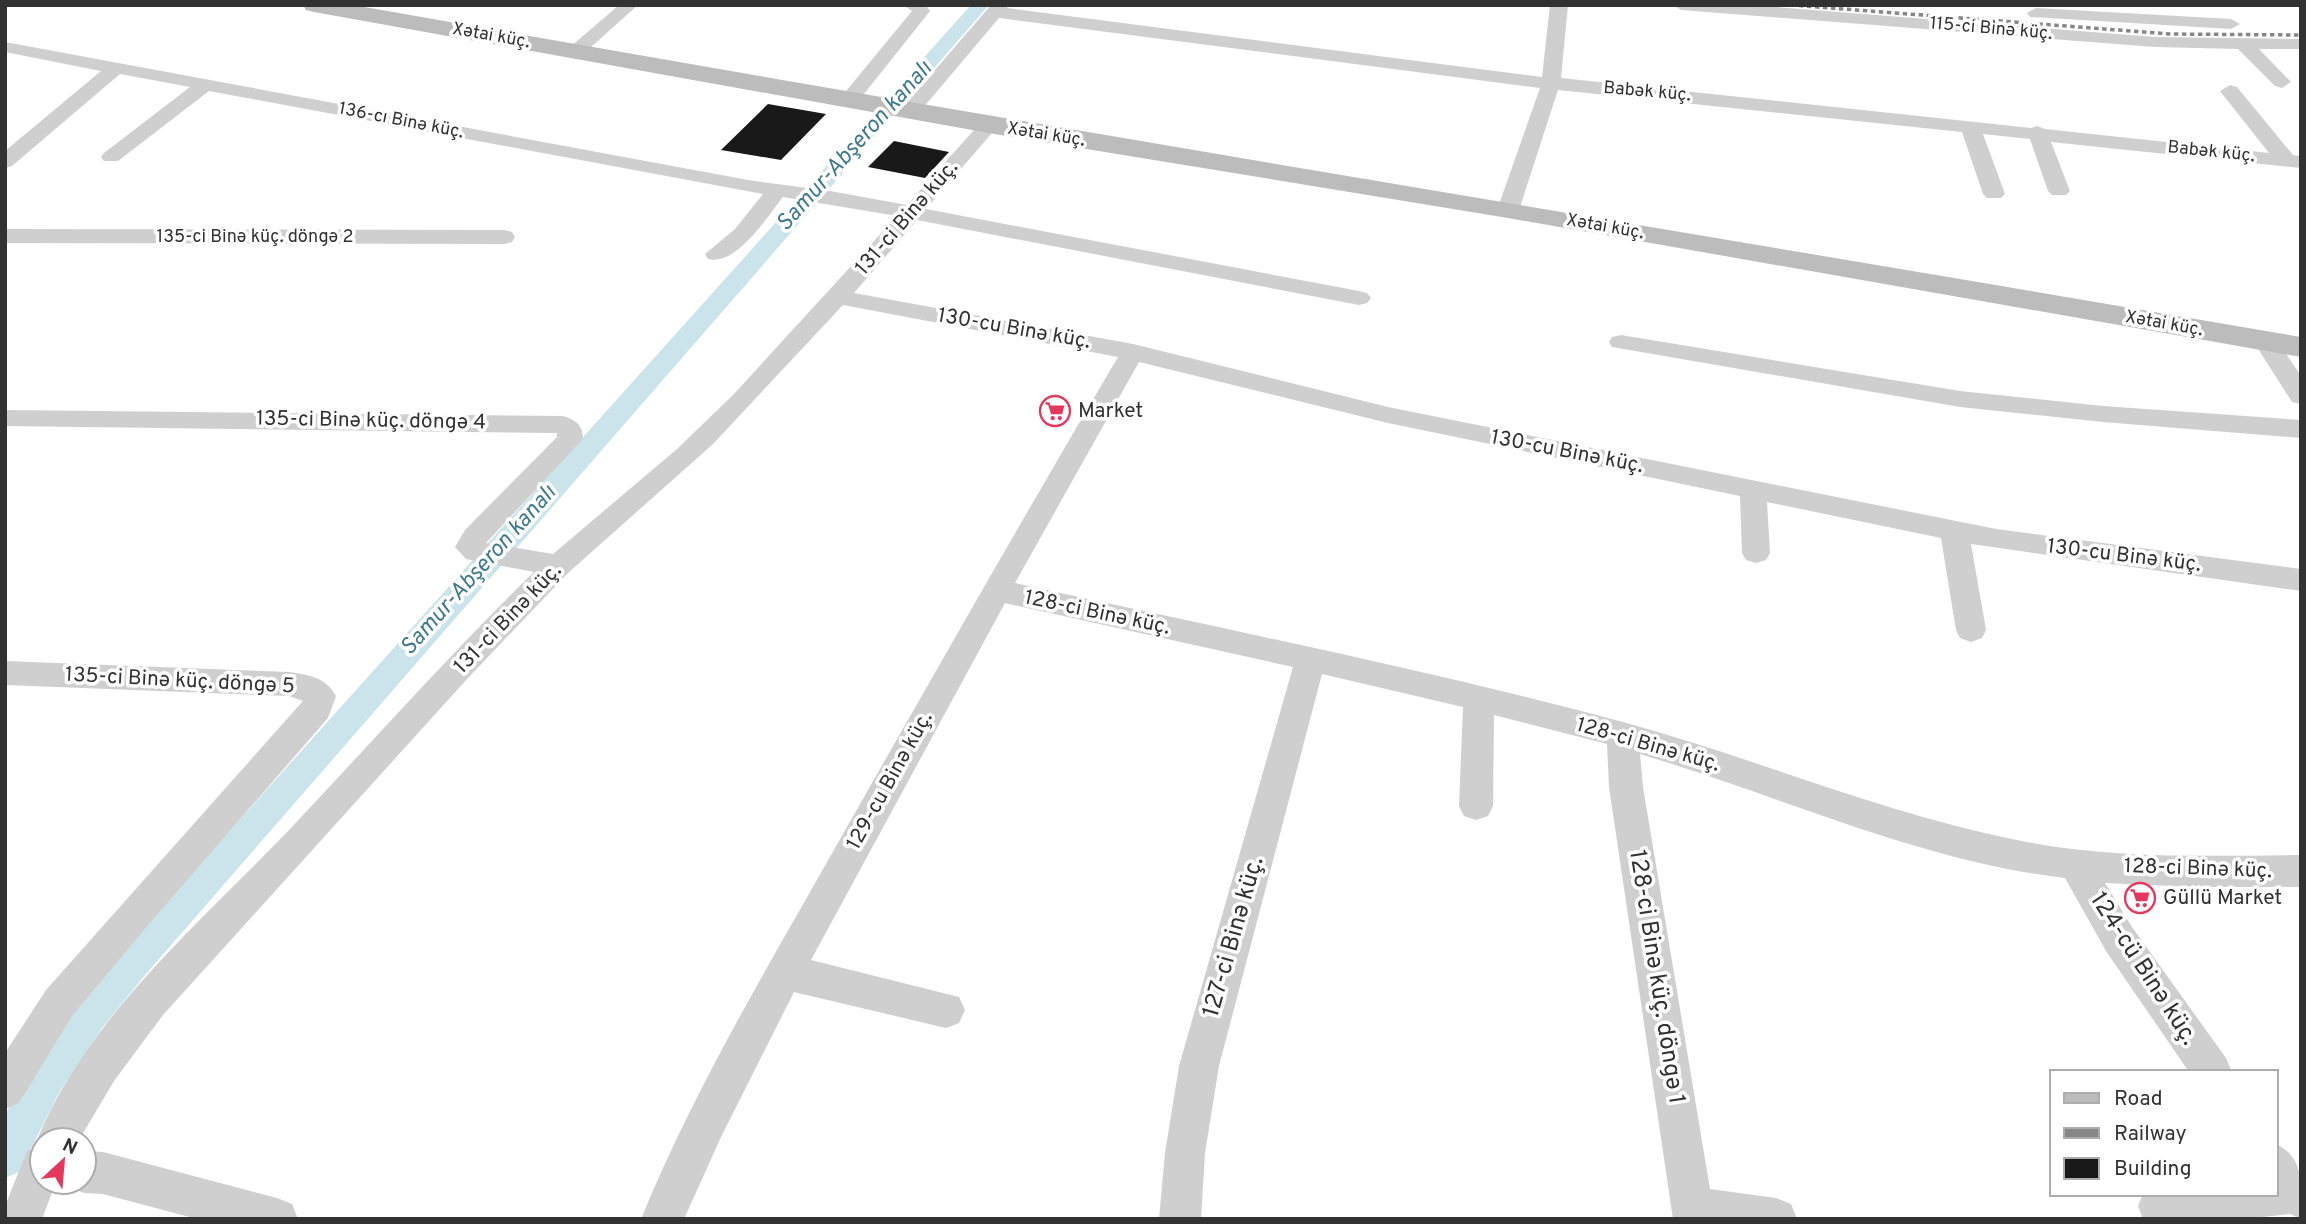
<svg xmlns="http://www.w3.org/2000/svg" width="2306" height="1224" viewBox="0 0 2306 1224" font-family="Overpass,sans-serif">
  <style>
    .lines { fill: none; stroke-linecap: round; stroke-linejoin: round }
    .canal { fill: #cbe4eb; fill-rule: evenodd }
    .building { fill: #191919 }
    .street { fill: #cfcfcf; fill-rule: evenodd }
    .secondary { fill: #bcbcbc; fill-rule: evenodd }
    .rail { stroke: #878787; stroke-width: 3.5; stroke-dasharray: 4.5 3.5; stroke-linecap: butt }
    .labels { text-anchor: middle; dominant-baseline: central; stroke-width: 7; stroke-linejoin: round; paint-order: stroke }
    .far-street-label { font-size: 18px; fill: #323232; stroke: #fff }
    .street-label { font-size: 21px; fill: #323232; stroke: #fff }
    .poi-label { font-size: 21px; fill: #323232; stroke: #fff; text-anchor: start }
    .water-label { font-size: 23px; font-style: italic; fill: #3d7a8e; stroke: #fff }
    .near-street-label { font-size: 24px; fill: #323232; stroke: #fff }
  </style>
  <rect width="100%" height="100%" fill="#fff"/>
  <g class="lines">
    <path class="canal" d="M971,5H989L146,974L102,1028L60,1091L19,1172L5,1178V1115L32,1063L76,1002Z"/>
  </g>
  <path class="building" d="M768,104L826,114L781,160L721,150Z
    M894,141L949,152L925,178L868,167Z"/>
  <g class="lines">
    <path class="street" d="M619,5H638L582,55H570L567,51L570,47Z
      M903,5H926L930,11L856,104H842L839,100L842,96L912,11Z
      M991,5H1009L1007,8L1542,77L1550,5H1568L1561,78L2031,128L2037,126L2045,129L2269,153L2220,91L2230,85L2237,87L2293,155L2301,156V168L2051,142L2070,191L2066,195H2052L2048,191L2030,139L1983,134L2005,194L2001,198H1987L1983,194L1962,132L1558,90L1519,210L1516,215H1500L1497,210L1540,88L999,18L917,115H903L900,111L903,107Z
      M1673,5H1751L2155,37L2301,39V49H2259L2291,82L2282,88L2275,86L2238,49L2155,47L1681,10Z
      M2036,8L2231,19L2240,24L2231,29L2030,17L2027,13Z
      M5,42L748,180L830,191L907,205L982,121H996L999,125L926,209L1359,291L1367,293L1371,298L1367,303L1359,305L917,220L854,293L1133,344L1388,407L1996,529L2301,569V591L1971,544L1986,630L1982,638L1971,642L1960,638L1956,630L1941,538L1767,502L1770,553L1766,560L1756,563L1746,560L1742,553L1740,496L1388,423L1139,362L1015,583C1218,628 1422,668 1623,722C1755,758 1882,813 2017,840C2109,859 2206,856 2301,855V887H2195L2105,883L2132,927L2226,1058L2232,1072H2189L2106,951L2065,878C1919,861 1781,796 1640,754L1643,787L1710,1189L1776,1198L1791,1204L1797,1219H1673L1609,787L1607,744L1494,715L1493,806L1488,816L1476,820L1464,816L1459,806L1463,707L1322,674L1219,1066L1205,1153L1201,1219H1159L1165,1153L1179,1066L1293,667L1005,603L811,960L959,997L965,1010L959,1023L946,1028L794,992L721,1137L684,1219H641C696,1085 772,960 843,834C934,674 1024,516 1118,357L843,305L713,444L568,573L467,679L163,1015L114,1081L79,1140H42V1182H56L42,1219H5V1206L27,1151L39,1147L37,1140C88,1016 199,924 290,829C371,743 450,654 534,572L466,559L455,547L465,530L557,437V433L5,426V410L563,416C576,420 583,425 583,439L486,543L553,554L677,449L733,395L897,216L783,197C767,217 737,266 708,259L705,254L735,229L763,194L209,91L118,161H104L101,157L104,153L190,87L120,74L12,166L5,168V151L101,71L5,52Z
      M5,229L504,230L512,232L515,237L512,242L504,244L5,243Z
      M2265,334L2274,336L2301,376V404L2292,402L2253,341L2256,336Z
      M1621,335L1960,391L2103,406L2301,420V438L2103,422L1960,407L1612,347L1609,342L1612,337Z
      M5,661L289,672C308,675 326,677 336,696L328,718L149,924L72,1016L19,1103L5,1109V1053L46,990L303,701L289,696L5,685Z
      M2276,1144C2306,1158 2301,1187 2301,1219L2290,1214L2245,1219H2143L2138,1206L2143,1194H2276Z
      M84,1151L103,1152L277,1198L292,1204L298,1219H197L103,1194L84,1193L69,1187L68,1182H84Z"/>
    <path class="secondary" d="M303,5H353C1002,120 1652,226 2301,337V357L1508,218L989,133L314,12L306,10Z"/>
    <path class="rail" d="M1791,5L2170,34L2301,35"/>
  </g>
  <defs>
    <g id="supermarket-ring" transform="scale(1.575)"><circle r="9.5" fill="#fff" stroke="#e5385e" stroke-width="1.5"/><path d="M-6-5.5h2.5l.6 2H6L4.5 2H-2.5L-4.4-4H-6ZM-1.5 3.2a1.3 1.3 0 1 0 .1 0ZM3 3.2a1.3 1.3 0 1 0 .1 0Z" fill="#e5385e"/></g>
  </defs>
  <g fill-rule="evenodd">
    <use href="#supermarket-ring" x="1055" y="411"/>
    <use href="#supermarket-ring" x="2140" y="898"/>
  </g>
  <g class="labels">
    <g class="far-street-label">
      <text transform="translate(1991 29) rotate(5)">115-ci Binə küç.</text>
      <text transform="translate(491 36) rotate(10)">Xətai küç.</text>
      <text transform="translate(1647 92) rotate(5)">Babək küç.</text>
      <text transform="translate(401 121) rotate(11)">136-cı Binə küç.</text>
      <text transform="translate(1046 135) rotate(9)">Xətai küç.</text>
      <text transform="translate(2211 152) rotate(6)">Babək küç.</text>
      <text transform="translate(1605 227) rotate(10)">Xətai küç.</text>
      <text x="255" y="237">135-ci Binə küç. döngə 2</text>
      <text transform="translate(2164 324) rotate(10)">Xətai küç.</text>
    </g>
    <g class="street-label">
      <text transform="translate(907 218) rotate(-49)">131-ci Binə küç.</text>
      <text transform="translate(1014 329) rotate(10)">130-cu Binə küç.</text>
      <text transform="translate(371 421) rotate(1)">135-ci Binə küç. döngə 4</text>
      <text transform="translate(1567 452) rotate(11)">130-cu Binə küç.</text>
      <text transform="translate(2124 556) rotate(7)">130-cu Binə küç.</text>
      <text transform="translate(1097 613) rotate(12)">128-ci Binə küç.</text>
      <text transform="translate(508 619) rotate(-46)">131-ci Binə küç.</text>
      <text transform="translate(180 681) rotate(3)">135-ci Binə küç. döngə 5</text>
      <text transform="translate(1648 745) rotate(16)">128-ci Binə küç.</text>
      <text transform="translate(890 781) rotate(-61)">129-cu Binə küç.</text>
      <text transform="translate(2198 869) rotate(2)">128-ci Binə küç.</text>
    </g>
    <g class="poi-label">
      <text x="1078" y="411">Market</text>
      <text x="2163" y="898">Güllü Market</text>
    </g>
    <g class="water-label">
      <text transform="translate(855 147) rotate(-48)">Samur-Abşeron kanalı</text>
      <text transform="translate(479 571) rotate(-48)">Samur-Abşeron kanalı</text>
    </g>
    <g class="near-street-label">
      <text transform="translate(1234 937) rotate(-74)">127-ci Binə küç.</text>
      <text transform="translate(2143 969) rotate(57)">124-cü Binə küç.</text>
      <text transform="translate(1656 977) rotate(81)">128-ci Binə küç. döngə 1</text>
    </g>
  </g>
  <rect width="2306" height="1224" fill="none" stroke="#323232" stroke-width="14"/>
  <rect x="2050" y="1070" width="228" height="126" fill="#ffffff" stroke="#adadad" stroke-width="2"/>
  <rect x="2064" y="1093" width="35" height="10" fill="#bcbcbc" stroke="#adadad" stroke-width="2"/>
  <text x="2114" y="1105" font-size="21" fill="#323232">Road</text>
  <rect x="2064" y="1128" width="35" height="10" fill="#878787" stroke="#adadad" stroke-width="2"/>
  <text x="2114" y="1140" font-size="21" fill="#323232">Railway</text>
  <rect x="2064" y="1158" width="35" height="21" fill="#191919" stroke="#adadad" stroke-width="2"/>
  <text x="2114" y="1175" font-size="21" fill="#323232">Building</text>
  <g transform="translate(63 1161) rotate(26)"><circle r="33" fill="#ffffff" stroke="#adadad" stroke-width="2"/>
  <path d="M0-5L12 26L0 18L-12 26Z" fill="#e5385e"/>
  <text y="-10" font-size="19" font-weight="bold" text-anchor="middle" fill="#323232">N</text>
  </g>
</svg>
